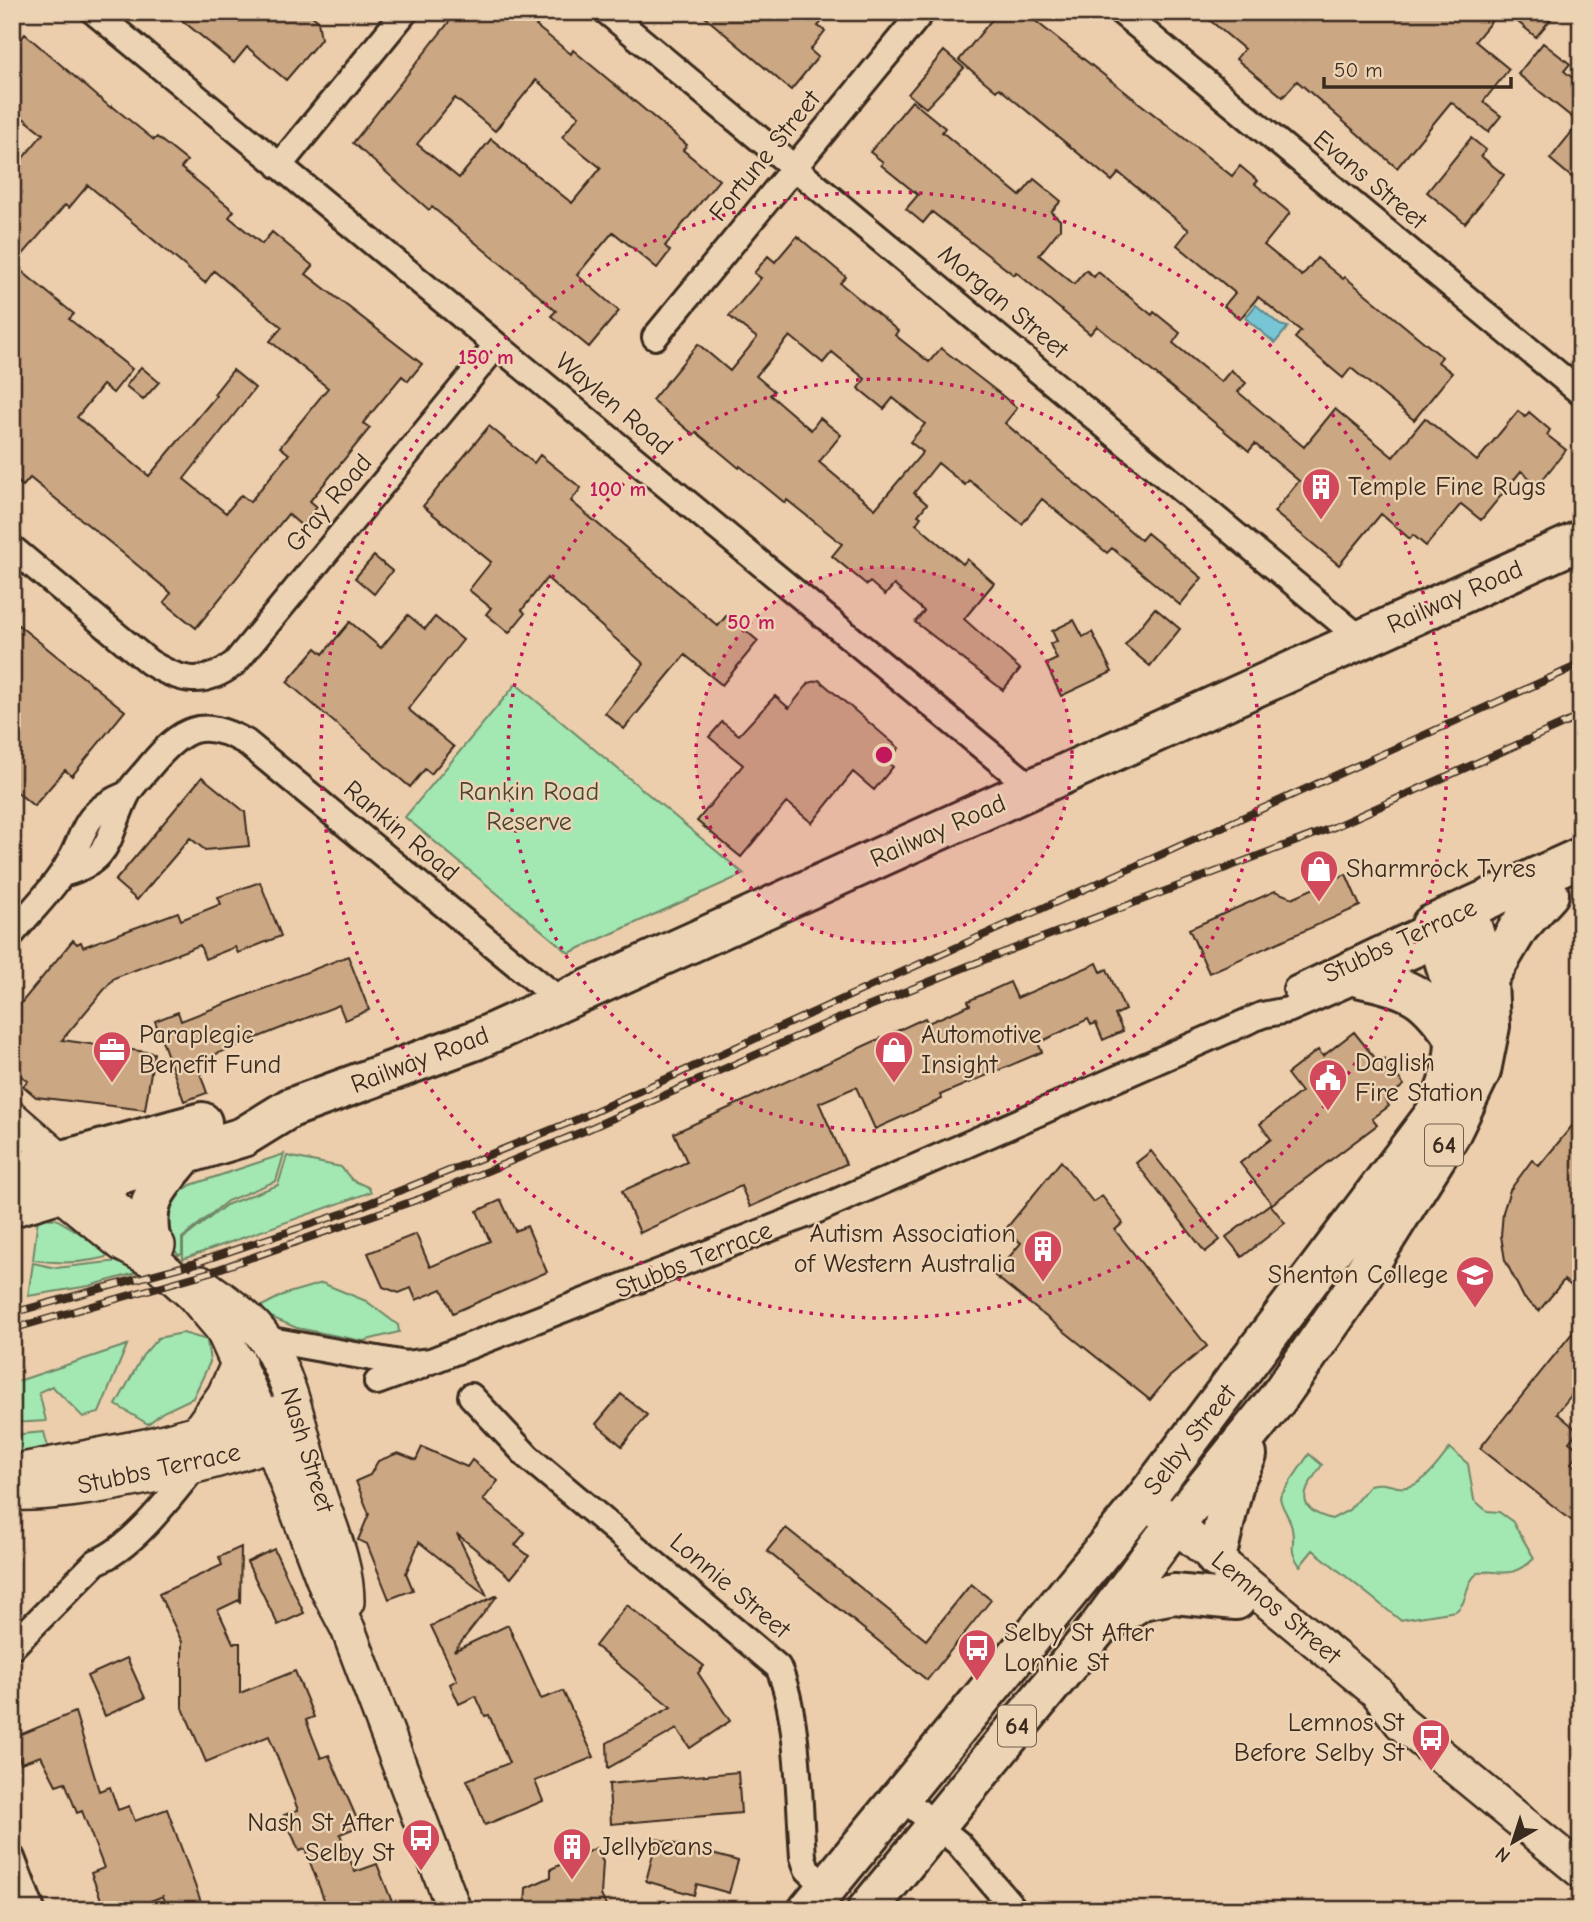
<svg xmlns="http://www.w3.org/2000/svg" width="1593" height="1922" viewBox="0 0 1593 1922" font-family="'Comic Neue',sans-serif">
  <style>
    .green { fill: #a3e7b2; stroke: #6f8868; stroke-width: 2 }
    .water { fill: #78c6d5; stroke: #60888c; stroke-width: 2 }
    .building { fill: #cba784; stroke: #3b2a1e; stroke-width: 2; fill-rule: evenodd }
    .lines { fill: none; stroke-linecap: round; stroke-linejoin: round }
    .street-casing { stroke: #3b2a1e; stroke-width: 30 }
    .secondary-casing { stroke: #3b2a1e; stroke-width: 38 }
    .primary-casing { stroke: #3b2a1e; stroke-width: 44 }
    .street { stroke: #ecd3b4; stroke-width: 24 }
    .secondary { stroke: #ecd3b4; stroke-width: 33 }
    .primary { stroke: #ecd3b4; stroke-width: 38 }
    .rail-casing { stroke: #3b2a1e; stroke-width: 8 }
    .rail { stroke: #ecd3b4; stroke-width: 5; stroke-dasharray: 16; stroke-linecap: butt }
    .ring { fill: none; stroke: #c2185b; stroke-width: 3.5; stroke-dasharray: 3.5 7 }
    .labels { text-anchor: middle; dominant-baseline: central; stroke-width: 5; stroke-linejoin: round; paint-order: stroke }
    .shield { fill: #ecd3b4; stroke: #705d4b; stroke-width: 2 }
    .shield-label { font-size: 24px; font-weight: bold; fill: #3b2a1e }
    .street-label { font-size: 26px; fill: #3b2a1e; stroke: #ecd3b4 }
    .poi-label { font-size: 26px; fill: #3b2a1e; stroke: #ecd3b4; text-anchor: start }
    .park-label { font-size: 26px; fill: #4b4634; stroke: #ecd3b4 }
    .centre { fill: #c2185b; stroke: #ecd3b4; stroke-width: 3.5 }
    .ring-label { font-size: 21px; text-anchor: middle; font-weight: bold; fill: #c2185b; stroke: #ecd3b4; stroke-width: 5; stroke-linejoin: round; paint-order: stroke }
  </style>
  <rect width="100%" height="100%" fill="#ecceac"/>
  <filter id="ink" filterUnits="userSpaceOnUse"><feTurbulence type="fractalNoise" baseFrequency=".0143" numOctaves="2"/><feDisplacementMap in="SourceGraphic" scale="14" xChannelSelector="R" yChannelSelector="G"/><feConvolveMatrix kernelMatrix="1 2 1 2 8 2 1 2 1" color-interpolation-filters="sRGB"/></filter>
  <g filter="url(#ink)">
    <path class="green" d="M516,684L744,874L569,953L405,817Z
      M284,1154L276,1181L227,1201L182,1238V1254L178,1255C163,1234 165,1222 171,1198L191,1185Z
      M287,1156L341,1167L352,1180L368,1187L371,1192L183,1259V1239L226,1205L278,1185Z
      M38,1218L56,1219L115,1254C89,1264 61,1264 33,1260Z
      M119,1261L143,1271L89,1286L28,1296L33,1263L56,1268Z
      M322,1283L366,1301L398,1325L399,1332L363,1341L297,1328L254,1310L285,1294Z
      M183,1333L207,1340L210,1362L193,1398L163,1412L148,1424L116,1405L143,1355L158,1338Z
      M127,1345L99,1413L83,1417L52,1386L39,1392L46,1421L12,1423V1383Z
      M44,1432L49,1451L12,1461V1435Z
      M1450,1448L1468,1464L1474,1500L1487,1511L1499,1512L1513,1522L1534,1558C1511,1584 1490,1566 1478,1573C1464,1582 1469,1602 1456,1611L1400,1620L1313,1550L1300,1566C1287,1547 1296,1548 1292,1529C1291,1517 1281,1509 1280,1497L1309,1454L1322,1465C1304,1490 1292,1509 1332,1519L1349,1510L1370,1485C1380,1482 1388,1485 1398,1487C1421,1491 1437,1464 1450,1448Z"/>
    <path class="water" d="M1256,305L1280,325L1288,327L1275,343L1245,318Z"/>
    <path class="building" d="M172,12H308L318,21L321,39L286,80L247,47L234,63Z
      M457,12H524L538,24L536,26L571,54L573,50L687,145L683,150L719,180L665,246L670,251L657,268L613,232L577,275L619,311L589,347L551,316L556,311L522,281L432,207L429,210L353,143ZM536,80L579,116L562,137L601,168L572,203L491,139L459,178L417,144L455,98L495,131Z
      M699,12H830L818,26L825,31L810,50L818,57L791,90Z
      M998,12H1024L1232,176L1240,166L1258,181L1255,184L1290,213L1264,245L1302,276L1317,258L1343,279L1345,277L1442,357L1438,362L1452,373L1414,420L1351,368L1343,378L1295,338L1301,331L1258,297L1240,319L1224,306L1235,293L1177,245L1189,230L1119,173L1112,181L999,88L996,91L959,60Z
      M1200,12H1499L1475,41L1509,69L1483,102L1501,116L1488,132L1451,102L1397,168L1297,81L1283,97L1236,59L1244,49Z
      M1506,12H1557L1536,37Z
      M25,34L111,108L112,106L154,140L157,137L187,161L181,168L234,211L229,217L262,244L272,232L313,266L306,274L422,364L408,381L402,376L363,423L370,428L310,501L317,507L302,526L288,514L196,628L164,602L171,593L113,545L30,478L23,486L12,477V171L43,134L12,109V50ZM88,185L205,283L214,271L282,327L270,341L328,388L280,447L289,454L250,502L241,495L226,513L184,479L255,388L233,370L214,394L216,396L149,476L77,417L103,385L113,393L132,369L69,319L74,314L14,265L65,205L69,208Z
      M1543,43L1570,64L1564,71L1581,85V185L1550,159L1579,123L1518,74Z
      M944,51L964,68L926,108L908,94Z
      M912,101L945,128L942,132L1020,196L1034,179L1061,201L1051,212L1060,220V229L1039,255L1074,284L1086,270L1094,277L1098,272L1152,315L1154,312L1180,333L1173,343L1221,382L1231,370L1246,383L1238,392L1304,447L1335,409L1393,457L1425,418L1477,461L1518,411L1525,417L1529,412L1550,430L1547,435L1566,450L1538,485L1521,471L1481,520L1461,504L1426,546L1413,535L1410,539L1381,514L1339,565L1274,512L1299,481L1255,444L1249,451L1097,326L1090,334L1016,272L1014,275L932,212L923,223L906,209L918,195L881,165L883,162L870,152Z
      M1471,138L1486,150L1481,156L1504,175L1465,223L1427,192Z
      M797,236L846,277L840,283L898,331L895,335L929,362L941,348L999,393L1017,408L1005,423L1141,540L1147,533L1202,578L1180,605L1112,548L1107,553L1042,499L1022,524L969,480L965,485L938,463L914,493L927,504L918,515L921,517L916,524L963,564L967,559L994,583L964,619L1020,669L1003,690L915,622L924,611L894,585L885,595L870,582L867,585L832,556L842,544L787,500L785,503L740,466L739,468L696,432L694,435L652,400L698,344L730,371L757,338L729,316L761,278L754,273L768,256L775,262ZM790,336L823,363L832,352L865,379L858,388L884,409L893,398L925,424L910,442L923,452L875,509L819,462L841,435L820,418L811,430L770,395L774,391L756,376Z
      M141,367L159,382L143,400L126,386Z
      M489,426L534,463L540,455L581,488L571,501L718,626L727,615L758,641L722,685L685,655L624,729L605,713L644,664L547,578L522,610L525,613L509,633L486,614L491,608L469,590L491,562L423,506Z
      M374,556L392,571L374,594L355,578Z
      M1155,608L1180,629L1150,666L1125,645Z
      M408,615L425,629L435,617L463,640L408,709L454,747L431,774L425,769L410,787L287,682L316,648L323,654L350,622L381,648Z
      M12,620L125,711L72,776L65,770L34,806L12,788Z
      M1074,620L1083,637L1092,632L1112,672L1061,696L1046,664L1057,659L1050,644L1057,641L1052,631Z
      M819,680L899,748L887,762L893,767L874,790L853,772L812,823L787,802L741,857L697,821L743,765L709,737L722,722L739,735L775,696L789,708L809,683Z
      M202,777L245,812L249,846L205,850L190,838L137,900L115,881Z
      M1346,874L1360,906L1209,973L1189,929L1275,891L1292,898Z
      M260,882L281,936L238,953L235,947L205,959L200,945L114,978L62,1040L154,1053L145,1110L36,1097L23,1086L28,1081L12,1069V1014L73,940L77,944L81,942L83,947L178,912L181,920L221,904L218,897Z
      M348,956L369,1010L345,1020L339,1005L196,1062L207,1093L184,1101L155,1021L178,1012L181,1021Z
      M1097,963L1101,972L1107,969L1125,1010L1115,1015L1123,1031L1103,1040L1096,1023L1091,1025L1088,1019L1038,1043L1042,1052L940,1095L942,1099L875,1129L856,1087L819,1103L846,1164L750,1207L741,1186L640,1233L622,1191L687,1162L674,1133L925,1018L928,1023L970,1005L968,1001L1010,982L1017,998Z
      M1354,1032L1379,1063L1384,1059L1404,1085L1385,1100L1389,1106L1372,1119L1377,1125L1272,1204L1240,1163L1271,1139L1260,1124L1301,1092L1287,1074L1318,1050L1323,1056Z
      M1581,1115V1294L1564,1280L1539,1311L1524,1298L1505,1260L1501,1236L1503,1212L1510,1190L1532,1160L1539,1166Z
      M1151,1151L1220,1240L1205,1252L1136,1163Z
      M1061,1161L1093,1202L1102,1196L1123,1223L1115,1230L1207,1346L1168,1378L1150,1400L994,1275L1021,1243L1005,1230Z
      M501,1200L515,1231L527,1226L547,1272L453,1313L442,1289L416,1300L411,1288L399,1293L383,1287L368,1253L416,1234L430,1267L490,1241L477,1211Z
      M1270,1204L1285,1223L1242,1257L1226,1237Z
      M1581,1322V1383L1557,1413L1578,1431L1569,1442L1581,1451L1571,1463L1581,1471V1528L1480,1448Z
      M621,1394L647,1415L622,1446L596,1424Z
      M422,1447L467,1467L472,1460L498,1481L483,1500L525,1533L515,1545L529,1556L511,1578L457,1534L487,1596L419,1542L406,1573L413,1590L389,1599L367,1544L358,1540L369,1514L356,1481L370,1475L378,1461L398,1453L416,1460Z
      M786,1528L926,1640L971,1584L991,1600L927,1680L767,1551Z
      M241,1547L240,1604L239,1600L218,1610L233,1643H240V1693L295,1671L314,1717L306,1720L321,1758L329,1755L360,1826L340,1834L355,1872L377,1864L392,1902L390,1904L392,1910H328L305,1849L299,1851L284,1815L298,1810L269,1736L206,1762L182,1706V1642L159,1594L222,1565L219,1557Z
      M274,1549L304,1613L278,1625L247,1562Z
      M498,1595L454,1651L508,1625L541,1699L563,1691L594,1757L535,1781L543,1801L485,1825L467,1780L509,1763L489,1715L485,1716L476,1696L459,1704L450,1684L457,1680L431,1626Z
      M627,1605L704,1666L698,1673L730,1721L690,1748L677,1729L608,1768L607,1743L671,1707L595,1646Z
      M127,1658L145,1698L105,1716L87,1676Z
      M75,1712L99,1791L110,1787L118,1810L129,1806L135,1821L167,1809L204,1910H168L163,1896L128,1910H105L91,1873L104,1868L82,1811L77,1813L65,1782L56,1785L41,1756L21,1763L12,1738Z
      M738,1772L741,1813L611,1824L609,1784Z
      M657,1839L738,1861L729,1893L697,1884L694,1895L646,1881Z
      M596,1848L603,1862L601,1895L608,1910H525L526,1888L551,1877V1869Z"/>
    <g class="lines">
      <g class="street-casing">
        <path id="street" d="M94,12L1032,788
          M607,12L1361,639
          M1121,12L1581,393
          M279,166L405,12
          M655,337L922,12
          M12,548L149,662C181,682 204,687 235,663L496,346
          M63,874C113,861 107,835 127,795C132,785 143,775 150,766C182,728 201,717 246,742L562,1002
          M12,934C28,914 47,896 61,875C88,838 75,815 127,794
          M1296,989L1431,925
          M265,1339L406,1364L431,1361L813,1212L1262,1015L1288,1010L1439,944
          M377,1382L421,1366
          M471,1396L528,1457L778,1667C799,1712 799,1804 803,1857L807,1869L827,1888
          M12,1647L96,1562C134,1547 171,1496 197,1464
          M901,1797L958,1843L1015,1910
          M12,1858L32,1910"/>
      </g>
      <g class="secondary-casing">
        <path id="secondary" d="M12,1118L158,1245
          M42,1179L122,1244L157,1263L193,1295L222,1329L261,1415L326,1587L348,1629L454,1910
          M201,1283C223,1300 249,1315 265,1339C292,1381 299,1427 313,1474C324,1516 347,1557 347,1602
          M199,1430L224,1395L239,1362
          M12,1472L146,1446L261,1415L282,1412
          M12,1493C73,1497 237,1462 291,1434
          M1155,1508L1377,1692L1401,1723L1581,1871"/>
      </g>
      <g class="primary-casing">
        <path id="primary" d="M1361,978C1414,989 1426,996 1456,1040
          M1488,979L1519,927L1549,894
          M12,1174L202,1122
          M12,1207L243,1137L290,1108L476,1040L1581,540
          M150,1238C143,1197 160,1186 184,1155
          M1216,1558L1235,1479L1247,1455
          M1106,1623L1142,1600L1174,1594L1236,1600
          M808,1910L1145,1499L1434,1115C1468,1054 1458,987 1431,925L1581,857
          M867,1910L1098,1628L1162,1541L1278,1398L1350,1295L1450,1135L1481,1071L1490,1026L1488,979L1467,909"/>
      </g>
      <use href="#street" class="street"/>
      <use href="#secondary" class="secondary"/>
      <use href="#primary" class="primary"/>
      <g class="rail-casing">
        <path id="rail" d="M12,1313L195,1263L347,1212L578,1119L1581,664
          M12,1329L207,1273L422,1198L584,1131L816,1028L968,966L1334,827L1581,716"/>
      </g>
      <use href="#rail" class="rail"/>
    </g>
  </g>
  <circle cx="884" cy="755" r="188" fill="#c2185b" fill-opacity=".12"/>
  <g class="ring">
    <circle cx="884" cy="755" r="188"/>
    <circle cx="884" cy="755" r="376"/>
    <circle cx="884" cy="755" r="563"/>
  </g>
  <defs>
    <g id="building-pin" transform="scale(2.0125)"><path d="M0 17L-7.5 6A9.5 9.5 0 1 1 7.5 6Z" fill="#d1495b" stroke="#ecd3b4"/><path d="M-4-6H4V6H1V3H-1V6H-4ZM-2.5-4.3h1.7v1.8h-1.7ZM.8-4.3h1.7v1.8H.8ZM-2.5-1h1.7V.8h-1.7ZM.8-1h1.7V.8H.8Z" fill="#fff"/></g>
    <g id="shop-pin" transform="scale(2.0125)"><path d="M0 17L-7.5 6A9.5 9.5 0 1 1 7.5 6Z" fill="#d1495b" stroke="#ecd3b4"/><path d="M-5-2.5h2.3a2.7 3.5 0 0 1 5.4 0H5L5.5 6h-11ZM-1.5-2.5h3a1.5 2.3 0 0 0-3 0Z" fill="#fff"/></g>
    <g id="office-pin" transform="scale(2.0125)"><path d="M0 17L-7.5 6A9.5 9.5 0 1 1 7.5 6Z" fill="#d1495b" stroke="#ecd3b4"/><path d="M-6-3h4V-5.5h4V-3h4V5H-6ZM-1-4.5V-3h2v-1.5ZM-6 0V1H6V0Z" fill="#fff"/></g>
    <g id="civic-pin" transform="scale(2.0125)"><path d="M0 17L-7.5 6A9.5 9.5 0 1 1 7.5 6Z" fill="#d1495b" stroke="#ecd3b4"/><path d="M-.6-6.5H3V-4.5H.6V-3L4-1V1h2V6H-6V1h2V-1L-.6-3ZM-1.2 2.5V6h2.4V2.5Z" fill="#fff"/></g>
    <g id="school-pin" transform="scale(2.0125)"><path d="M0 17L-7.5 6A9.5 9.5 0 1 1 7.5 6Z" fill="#d1495b" stroke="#ecd3b4"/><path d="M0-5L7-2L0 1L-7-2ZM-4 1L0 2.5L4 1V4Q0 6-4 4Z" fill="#fff"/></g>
    <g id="bus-pin" transform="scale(2.0125)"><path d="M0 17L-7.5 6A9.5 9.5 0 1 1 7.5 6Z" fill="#d1495b" stroke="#ecd3b4"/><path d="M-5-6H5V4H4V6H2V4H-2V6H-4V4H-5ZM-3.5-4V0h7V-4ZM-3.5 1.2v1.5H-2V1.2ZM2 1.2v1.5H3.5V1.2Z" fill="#fff"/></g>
  </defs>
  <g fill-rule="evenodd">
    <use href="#building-pin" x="1321" y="487"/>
    <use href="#shop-pin" x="1319" y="869"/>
    <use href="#office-pin" x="112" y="1050"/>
    <use href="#shop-pin" x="894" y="1050"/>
    <use href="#civic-pin" x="1328" y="1078"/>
    <use href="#building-pin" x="1043" y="1249"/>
    <use href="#school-pin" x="1475" y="1275"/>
    <use href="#bus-pin" x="977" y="1648"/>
    <use href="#bus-pin" x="1431" y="1738"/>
    <use href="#bus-pin" x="421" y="1838"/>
    <use href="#building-pin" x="572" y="1847"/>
  </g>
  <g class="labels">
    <g class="shield">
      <rect x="1425" y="1124.5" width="38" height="41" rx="5"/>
      <rect x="998" y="1705.5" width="38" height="41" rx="5"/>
    </g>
    <g class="shield-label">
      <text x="1444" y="1145">64</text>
      <text x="1017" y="1726">64</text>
    </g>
    <g class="street-label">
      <text transform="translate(765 156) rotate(-51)">Fortune Street</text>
      <text transform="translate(1370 180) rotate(40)">Evans Street</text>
      <text transform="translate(1003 302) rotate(40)">Morgan Street</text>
      <text transform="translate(614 404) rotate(40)">Waylen Road</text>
      <text transform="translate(329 503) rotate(-50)">Gray Road</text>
      <text transform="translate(1455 597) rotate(-24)">Railway Road</text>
      <text transform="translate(401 831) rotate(40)">Rankin Road</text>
      <text transform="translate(938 831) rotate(-24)">Railway Road</text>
      <text transform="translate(1400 941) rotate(-25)">Stubbs Terrace</text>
      <text transform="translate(420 1060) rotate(-21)">Railway Road</text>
      <text transform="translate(694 1260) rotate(-22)">Stubbs Terrace</text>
      <text transform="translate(1190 1440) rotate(-52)">Selby Street</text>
      <text transform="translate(307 1450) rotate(73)">Nash Street</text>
      <text transform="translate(159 1469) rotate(-12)">Stubbs Terrace</text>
      <text transform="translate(730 1586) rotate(40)">Lonnie Street</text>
      <text transform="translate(1276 1608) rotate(40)">Lemnos Street</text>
    </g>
    <g class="poi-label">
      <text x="1348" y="487">Temple Fine Rugs</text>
      <text x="1346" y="869">Sharmrock Tyres</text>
      <text x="139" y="1035">Paraplegic<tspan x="139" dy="30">Benefit Fund</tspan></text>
      <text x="921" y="1035">Automotive<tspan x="921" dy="30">Insight</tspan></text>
      <text x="1355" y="1063">Daglish<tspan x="1355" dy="30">Fire Station</tspan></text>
      <text x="1016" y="1234" text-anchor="end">Autism Association<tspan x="1016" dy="30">of Western Australia</tspan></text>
      <text x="1448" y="1275" text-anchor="end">Shenton College</text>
      <text x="1004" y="1633">Selby St After<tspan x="1004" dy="30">Lonnie St</tspan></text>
      <text x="1404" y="1723" text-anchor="end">Lemnos St<tspan x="1404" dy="30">Before Selby St</tspan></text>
      <text x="394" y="1823" text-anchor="end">Nash St After<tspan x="394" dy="30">Selby St</tspan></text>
      <text x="599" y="1847">Jellybeans</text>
    </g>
    <g class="park-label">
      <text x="529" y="792">Rankin Road<tspan x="529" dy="30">Reserve</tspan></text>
    </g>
  </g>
  <circle cx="884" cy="755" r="10" class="centre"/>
  <g class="ring-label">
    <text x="486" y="364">150 m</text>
    <text x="618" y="496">100 m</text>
    <text x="751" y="629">50 m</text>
  </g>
  <rect width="1593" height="1922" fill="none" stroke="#ecd3b4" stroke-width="42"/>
  <rect x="21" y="21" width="1551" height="1880" fill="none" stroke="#3b2a1e" stroke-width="2.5" filter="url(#ink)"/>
  <g transform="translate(1513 1842) rotate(219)" stroke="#ecd3b4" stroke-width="5" paint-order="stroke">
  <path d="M0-5L12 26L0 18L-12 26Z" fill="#3b2a1e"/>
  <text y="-10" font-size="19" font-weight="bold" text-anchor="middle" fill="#3b2a1e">N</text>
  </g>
  <path d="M1324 77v10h187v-10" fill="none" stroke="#3b2a1e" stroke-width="3.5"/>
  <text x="1334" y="77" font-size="21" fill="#3b2a1e" stroke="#ecd3b4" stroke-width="5" paint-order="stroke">50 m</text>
</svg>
